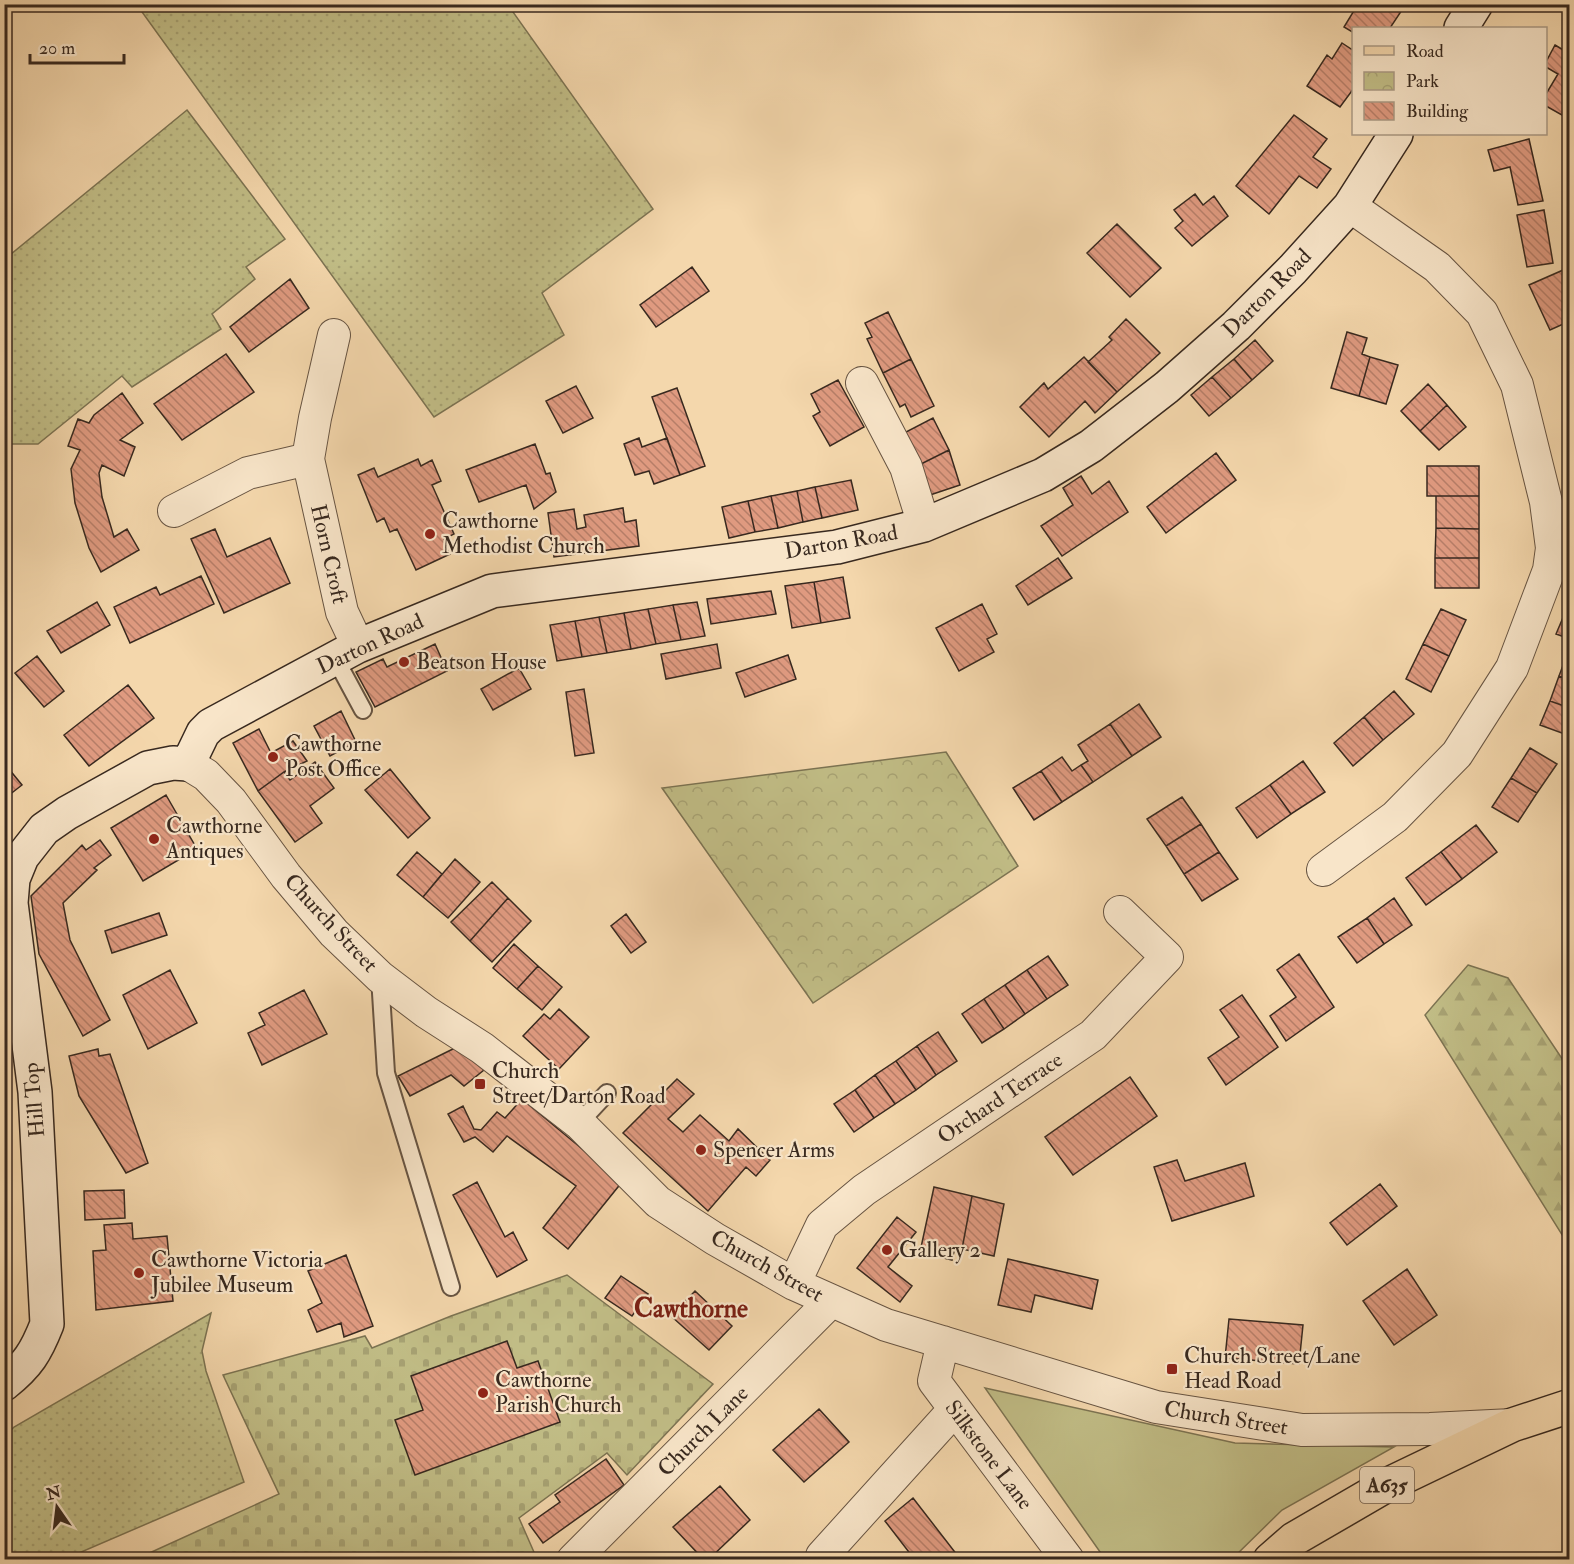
<svg xmlns="http://www.w3.org/2000/svg" width="1574" height="1564" viewBox="0 0 1574 1564" font-family="'IM FELL Double Pica',serif">
  <style>
    .grass { fill: #c1bd86; stroke: #7c7352; stroke-width: 1.5 }
    .forest { fill: url(#forest-firs); stroke: #7c7352; stroke-width: 1.5 }
    .cemetery { fill: url(#cemetery-stones); stroke: #7c7352; stroke-width: 1.5 }
    .park { fill: url(#park-crowns); stroke: #7c7352; stroke-width: 1.5 }
    .garden { fill: url(#garden-dots); stroke: #7c7352; stroke-width: 1.5 }
    .building { fill: url(#building-back-hatch); stroke: #38291f; stroke-width: 1.5 }
    .lines { fill: none; stroke-linecap: round; stroke-linejoin: round }
    .lane-casing { stroke: #675442; stroke-width: 20 }
    .street-casing { stroke: #675442; stroke-width: 34 }
    .secondary-casing { stroke: #38291f; stroke-width: 36 }
    .primary-casing { stroke: #38291f; stroke-width: 36 }
    .lane { stroke: #f8e5c9; stroke-width: 16 }
    .street { stroke: #f8e5c9; stroke-width: 32 }
    .secondary { stroke: #f8e5c9; stroke-width: 33 }
    .primary { stroke: #f4d7ac; stroke-width: 33 }
    .poi-dot { fill: #8f2418; stroke: #f8e5c9; stroke-width: 2 }
    .labels { text-anchor: middle; dominant-baseline: central; stroke-width: 4.5; stroke-linejoin: round; paint-order: stroke }
    .shield { fill: #f8e5c9; stroke: #726152; stroke-width: 1.5 }
    .shield-label { font-size: 21px; font-weight: bold; fill: #38291f }
    .street-label { font-size: 22px; fill: #38291f; stroke: #f8e5c9 }
    .poi-label { font-size: 22px; fill: #38291f; stroke: #f8e5c9; text-anchor: start }
    .quarter-label { font-size: 26px; font-weight: bold; fill: #7a1f14; stroke: #f8e5c9 }
  </style>
  <defs>
    <pattern id="forest-firs" width="22" height="20" patternUnits="userSpaceOnUse" patternTransform="scale(1.5)"><rect width="22" height="20" fill="#c1bd86"/><path d="M5 1l3.5 6h-7zM16 11l3.5 6h-7z" fill="#a7a273"/></pattern>
    <pattern id="cemetery-stones" width="16" height="16" patternUnits="userSpaceOnUse" patternTransform="scale(1.5)"><rect width="16" height="16" fill="#c1bd86"/><path d="M2 7V4a2 2 0 0 1 4 0v3zM10 15v-3a2 2 0 0 1 4 0v3z" fill="#a7a273"/></pattern>
    <pattern id="park-crowns" width="20" height="18" patternUnits="userSpaceOnUse" patternTransform="scale(1.5)"><rect width="20" height="18" fill="#c1bd86"/><path d="M2 6a3 3 0 1 1 6 0M12 15a3 3 0 1 1 6 0" fill="none" stroke="#a7a273"/></pattern>
    <pattern id="garden-dots" width="8" height="8" patternUnits="userSpaceOnUse" patternTransform="scale(1.5)"><rect width="8" height="8" fill="#c1bd86"/><path d="M2 2h.1M6 6h.1" fill="none" stroke="#a7a273" stroke-width="1.8" stroke-linecap="round"/></pattern>
    <pattern id="building-back-hatch" width="6" height="6" patternUnits="userSpaceOnUse" patternTransform="scale(1.5)"><rect width="6" height="6" fill="#df9a80"/><path d="M-1 5l2 2M0 0l6 6M5-1l2 2" fill="none" stroke="#b67e68"/></pattern>
  </defs>
  <rect width="100%" height="100%" fill="#f4d7ac"/>
  <filter id="stains"><feTurbulence type="fractalNoise" baseFrequency=".00333" numOctaves="4"/><feColorMatrix values="0 0 0 0 .2 0 0 0 0 .09 0 0 0 0 .02 0 0 0 .5 -.17"/></filter>
  <radialGradient id="worn" r=".72"><stop offset=".6" stop-color="#630" stop-opacity="0"/><stop offset="1" stop-color="#630" stop-opacity=".3"/></radialGradient>
  <path class="grass" d="M985,1388L1235,1443L1394,1447L1282,1510L1232,1559H1105Z"/>
  <path class="forest" d="M1468,965L1508,978L1569,1069V1246L1425,1015Z"/>
  <path class="cemetery" d="M567,1275L713,1384L627,1475L607,1453L519,1518L537,1559L134,1560L279,1494L223,1375L365,1336L372,1348L451,1316Z"/>
  <path class="park" d="M946,752L1018,866L813,1003L662,788Z"/>
  <path class="garden" d="M137,5H508L653,209L542,293L564,335L434,417Z
    M187,110L285,239L246,267L255,279L212,314L221,329L132,387L122,376L38,444H5V259Z
    M211,1313L202,1351L206,1371L244,1482L65,1559H5V1436L14,1427Z"/>
  <path class="building" d="M1358,4H1400L1404,7L1390,28H1354V33L1344,27Z
    M1342,43L1354,51V88L1340,107L1307,86L1327,55L1332,59Z
    M1555,45L1570,54L1569,119L1546,106V94L1558,74L1546,67V62Z
    M1294,115L1327,139L1313,157L1331,169L1317,188L1299,176L1269,214L1236,186Z
    M1529,139L1543,201L1518,205L1510,167L1494,171L1488,150Z
    M1195,194L1203,205L1214,196L1228,216L1192,246L1175,228L1183,221L1174,210Z
    M1544,210L1553,263L1527,267L1517,215Z
    M1117,224L1161,268L1130,297L1087,253Z
    M692,267L709,291L656,327L640,305Z
    M1570,267V321L1550,330L1529,285Z
    M290,279L309,308L249,352L230,327Z
    M888,312L911,359L883,373L867,339L872,337L865,323Z
    M1126,319L1160,353L1117,392L1088,362L1112,340L1109,337Z
    M1347,332L1367,338L1362,354L1370,357L1359,396L1331,388Z
    M1255,340L1273,361L1252,380L1234,359Z
    M226,354L254,392L182,440L154,404Z
    M1084,357L1117,392L1095,413L1085,401L1049,437L1020,407L1044,383L1048,389Z
    M1370,357L1398,365L1386,404L1359,396Z
    M911,359L934,406L911,417L905,404L900,407L883,373Z
    M1234,359L1252,380L1231,398L1212,377Z
    M1212,377L1231,398L1209,416L1191,395Z
    M838,380L864,427L830,446L813,416L820,412L811,394Z
    M1428,384L1447,405L1420,431L1401,411Z
    M576,386L593,418L563,433L546,401Z
    M677,388L705,466L680,475L652,397Z
    M122,393L143,423L120,440L135,447L124,476L102,465L99,473L102,497L114,537L127,529L139,550L101,572L89,548L75,503L71,469L80,450L68,446L78,419L89,423L94,415Z
    M1447,405L1466,427L1439,450L1420,431Z
    M933,418L949,450L921,464L904,433Z
    M639,438L642,447L667,438L680,475L654,484L649,471L635,475L624,444Z
    M535,444L546,474L550,473L556,492L534,509L526,485L479,502L466,470Z
    M949,450L960,485L930,495L921,464Z
    M1216,453L1236,480L1166,533L1147,507Z
    M418,459L421,466L432,460L441,481L432,485L454,534L444,539L450,554L416,570L397,529L390,532L384,518L377,522L358,475L374,468L378,477Z
    M1427,466H1479V496H1427Z
    M1081,476L1092,494L1109,481L1128,512L1062,556L1041,526L1073,505L1063,488Z
    M851,480L858,510L822,518L815,487Z
    M815,487L822,518L803,522L797,491Z
    M797,491L803,522L778,528L771,496Z
    M771,496L778,528L755,532L748,501Z
    M1436,496H1479V529L1436,528Z
    M748,501L755,532L729,538L722,507Z
    M623,508L625,522L636,520L639,546L554,557L548,513L574,509L577,529L586,527L584,515Z
    M1436,528L1479,529V558H1435Z
    M215,529L227,557L270,538L290,583L224,613L191,539Z
    M1058,558L1072,578L1028,605L1016,586Z
    M1435,558H1479V588H1435Z
    M201,576L214,604L130,643L114,607L156,587L160,595Z
    M843,577L850,618L821,623L814,582Z
    M814,582L821,623L792,628L785,586Z
    M771,591L776,614L711,624L707,599Z
    M1570,601V639L1556,634Z
    M97,602L110,625L61,653L47,631Z
    M697,602L705,636L681,640L673,605Z
    M982,604L997,634L987,639L994,652L959,671L936,628Z
    M673,605L681,640L656,644L648,609Z
    M648,609L656,644L631,649L624,613Z
    M1441,609L1466,620L1449,656L1423,644Z
    M624,613L631,649L607,653L599,617Z
    M599,617L607,653L582,657L575,621Z
    M575,621L582,657L557,661L550,625Z
    M435,644L447,671L375,707L356,672L383,659L387,667Z
    M717,644L721,668L666,679L661,654Z
    M1423,644L1449,656L1431,692L1406,679Z
    M1568,652H1570V680L1559,676Z
    M788,655L796,679L745,697L736,673Z
    M37,656L64,691L44,707L15,673Z
    M519,668L531,689L493,710L481,689Z
    M1559,676L1570,680V708L1550,701Z
    M128,685L154,718L89,766L64,735Z
    M584,689L594,753L575,756L566,692Z
    M1394,691L1414,714L1383,740L1364,717Z
    M1550,701L1570,708V736L1540,725Z
    M1139,704L1161,737L1132,756L1110,724Z
    M341,711L356,742L330,756L314,726Z
    M1364,717L1383,740L1353,766L1334,743Z
    M1110,724L1132,756L1093,782L1081,765L1088,761L1078,745Z
    M259,729L271,753L293,741L307,761L284,772L258,791L233,743Z
    M1530,748L1557,764L1537,793L1511,778Z
    M1062,757L1072,771L1081,765L1093,782L1062,802L1041,771Z
    M1303,761L1325,792L1291,814L1270,785Z
    M315,762L334,788L310,806L322,823L295,842L258,791L284,772L290,780Z
    M4,763L22,785L4,799Z
    M390,769L430,818L408,838L365,790Z
    M1041,771L1062,802L1034,820L1013,788Z
    M1511,778L1537,793L1518,822L1492,807Z
    M1270,785L1291,814L1257,838L1236,808Z
    M166,795L197,849L143,881L111,828Z
    M1182,797L1201,824L1166,846L1147,819Z
    M1201,824L1219,852L1184,874L1166,846Z
    M1476,825L1497,852L1462,879L1441,852Z
    M100,840L111,855L94,868L97,870L63,903L70,940L110,1020L83,1036L39,954L31,896L82,845L86,850Z
    M417,852L442,874L423,897L397,875Z
    M1219,852L1238,879L1202,901L1184,874Z
    M1441,852L1462,879L1426,905L1406,878Z
    M455,859L480,882L448,918L423,897Z
    M492,882L508,898L470,941L451,922Z
    M508,898L531,921L492,962L470,941Z
    M1394,898L1412,925L1384,944L1367,918Z
    M159,913L167,935L112,953L105,931Z
    M626,914L646,942L631,953L611,926Z
    M1367,918L1384,944L1357,963L1338,937Z
    M514,944L538,966L517,989L493,968Z
    M1299,954L1334,1007L1286,1041L1270,1016L1296,997L1277,970Z
    M1048,956L1068,985L1047,999L1027,970Z
    M538,966L562,987L542,1010L517,989Z
    M170,970L197,1023L148,1049L123,995Z
    M1027,970L1047,999L1025,1014L1005,985Z
    M1005,985L1025,1014L1004,1029L984,999Z
    M304,990L327,1034L262,1065L248,1033L265,1025L259,1013Z
    M1242,995L1278,1047L1226,1085L1208,1058L1239,1037L1220,1010Z
    M984,999L1004,1029L982,1043L962,1014Z
    M559,1009L589,1037L559,1069L523,1036L544,1014L550,1019Z
    M938,1032L957,1061L936,1075L917,1046Z
    M917,1046L936,1075L916,1090L896,1061Z
    M457,1047L484,1070L464,1086L451,1075L410,1096L398,1076Z
    M98,1049L99,1056L110,1054L148,1163L126,1173L79,1096L69,1056Z
    M896,1061L916,1090L895,1104L875,1075Z
    M875,1075L895,1104L874,1118L855,1090Z
    M1130,1077L1157,1116L1073,1175L1045,1137Z
    M677,1079L694,1094L668,1119L683,1132L700,1115L729,1141L738,1129L770,1160L756,1176L746,1167L708,1211L623,1133Z
    M855,1090L874,1118L854,1132L834,1104Z
    M522,1099L622,1182L568,1249L543,1228L576,1186L507,1136L493,1152L475,1137L464,1142L448,1114L463,1106L474,1129L481,1130L497,1112L505,1118Z
    M1177,1160L1185,1181L1245,1163L1254,1196L1172,1221L1154,1167Z
    M477,1182L505,1237L513,1232L527,1260L497,1277L453,1195Z
    M1380,1184L1397,1206L1347,1245L1330,1223Z
    M934,1187L972,1196L962,1249L955,1247L952,1260L920,1252Z
    M124,1190L125,1218L85,1220L84,1191Z
    M972,1196L1004,1204L994,1256L962,1249Z
    M897,1217L916,1232L888,1267L912,1286L900,1302L857,1268Z
    M132,1223L133,1239L167,1236L173,1301L96,1310L93,1251L106,1250L104,1225Z
    M346,1255L373,1326L344,1337L341,1323L317,1332L308,1310L322,1303L308,1271Z
    M1008,1259L1098,1280L1092,1309L1035,1295L1031,1312L998,1305Z
    M1407,1269L1437,1315L1394,1345L1363,1301Z
    M621,1276L648,1294L632,1316L605,1298Z
    M695,1291L732,1326L709,1350L671,1316Z
    M1229,1319L1303,1325L1299,1364L1225,1358Z
    M507,1341L517,1368L538,1361L560,1422L415,1475L395,1420L423,1410L411,1376Z
    M819,1409L849,1442L804,1482L773,1450Z
    M606,1459L624,1485L543,1543L529,1524L560,1502L555,1495Z
    M720,1486L750,1520L708,1560H704L673,1527Z
    M913,1498L961,1560H915L885,1521Z"/>
  <g class="lines">
    <g class="lane-casing">
      <path id="lane" d="M335,658L363,710
        M380,977L386,1073L451,1287
        M579,1123L607,1093"/>
    </g>
    <g class="street-casing">
      <path id="street" d="M334,335L315,418L308,459L342,612L358,646
        M862,383L906,467L924,525
        M174,511L248,473L308,459
        M188,764L206,775L231,801L286,876L334,933L380,977L426,1012L482,1048L579,1123L658,1202L715,1239L794,1284L886,1325L1156,1407L1302,1430L1430,1429L1512,1425
        M1323,870L1395,817L1457,754L1512,668L1549,570L1552,548L1546,502L1517,385L1482,313L1437,267L1350,206
        M794,1284L822,1225L864,1190L1093,1035L1167,957L1120,912
        M943,1342L934,1381L1068,1560
        M573,1560L831,1301
        M825,1560L822,1556L954,1410"/>
    </g>
    <g class="secondary-casing">
      <path id="secondary" d="M1461,28L1476,4
        M4,1384C28,1365 36,1352 47,1324L35,1092L11,903L13,879L22,857L44,829L67,813L148,768L173,763L188,764L203,733L211,725L358,646L492,591L837,547L924,525L1043,475L1091,446L1167,387L1236,326L1293,269L1350,206L1396,134"/>
    </g>
    <g class="primary-casing">
      <path id="primary" d="M1270,1560L1294,1539L1387,1485L1512,1425L1570,1406"/>
    </g>
    <use href="#lane" class="lane"/>
    <use href="#street" class="street"/>
    <use href="#secondary" class="secondary"/>
    <use href="#primary" class="primary"/>
  </g>
  <g class="poi-dot">
    <circle cx="430" cy="534" r="6"/>
    <circle cx="404" cy="662" r="6"/>
    <circle cx="273" cy="757" r="6"/>
    <circle cx="154" cy="839" r="6"/>
    <rect x="474" y="1078" width="12" height="12" rx="3"/>
    <circle cx="701" cy="1150" r="6"/>
    <circle cx="887" cy="1250" r="6"/>
    <circle cx="139" cy="1273" r="6"/>
    <rect x="1166" y="1363" width="12" height="12" rx="3"/>
    <circle cx="483" cy="1393" r="6"/>
  </g>
  <g class="labels">
    <rect class="shield" x="1360" y="1467" width="54" height="36" rx="4.5"/>
    <g class="shield-label">
      <text x="1387" y="1485">A635</text>
    </g>
    <g class="street-label">
      <text transform="translate(1267 293) rotate(-45)">Darton Road</text>
      <text transform="translate(841 542) rotate(-10)">Darton Road</text>
      <text transform="translate(329 554) rotate(77)">Horn Croft</text>
      <text transform="translate(370 644) rotate(-25)">Darton Road</text>
      <text transform="translate(331 923) rotate(47)">Church Street</text>
      <text transform="translate(1000 1098) rotate(-34)">Orchard Terrace</text>
      <text transform="translate(34 1100) rotate(-95)">Hill Top</text>
      <text transform="translate(767 1266) rotate(29)">Church Street</text>
      <text transform="translate(1226 1418) rotate(9)">Church Street</text>
      <text transform="translate(703 1431) rotate(-45)">Church Lane</text>
      <text transform="translate(989 1455) rotate(53)">Silkstone Lane</text>
    </g>
    <g class="poi-label">
      <text x="442" y="521">Cawthorne<tspan x="442" dy="25">Methodist Church</tspan></text>
      <text x="416" y="662">Beatson House</text>
      <text x="285" y="744">Cawthorne<tspan x="285" dy="25">Post Office</tspan></text>
      <text x="166" y="826">Cawthorne<tspan x="166" dy="25">Antiques</tspan></text>
      <text x="492" y="1071">Church<tspan x="492" dy="25">Street/Darton Road</tspan></text>
      <text x="713" y="1150">Spencer Arms</text>
      <text x="899" y="1250">Gallery 2</text>
      <text x="151" y="1260">Cawthorne Victoria<tspan x="151" dy="25">Jubilee Museum</tspan></text>
      <text x="1184" y="1356">Church Street/Lane<tspan x="1184" dy="25">Head Road</tspan></text>
      <text x="495" y="1380">Cawthorne<tspan x="495" dy="25">Parish Church</tspan></text>
    </g>
    <g class="quarter-label">
      <text x="691" y="1309">Cawthorne</text>
    </g>
  </g>
  <rect width="1574" height="1564" fill="none" stroke="#f4d7ac" stroke-width="24"/>
  <rect x="6" y="6" width="1562" height="1552" fill="none" stroke="#38291f" stroke-width="3"/>
  <rect x="12" y="12" width="1550" height="1540" fill="none" stroke="#38291f" stroke-width="1.5"/>
  <rect x="1352" y="27" width="195" height="108" fill="#f8e5c9" stroke="#ab9a85" stroke-width="1.5"/>
  <rect x="1364" y="46" width="30" height="9" fill="#f4d7ac" stroke="#ab9a85" stroke-width="1.5"/>
  <text x="1406" y="57" font-size="18" fill="#38291f">Road</text>
  <rect x="1364" y="72" width="30" height="18" fill="url(#park-crowns)" stroke="#ab9a85" stroke-width="1.5"/>
  <text x="1406" y="87" font-size="18" fill="#38291f">Park</text>
  <rect x="1364" y="102" width="30" height="18" fill="url(#building-back-hatch)" stroke="#ab9a85" stroke-width="1.5"/>
  <text x="1406" y="117" font-size="18" fill="#38291f">Building</text>
  <g transform="translate(57 1507) rotate(346)" stroke="#f8e5c9" stroke-width="4.5" paint-order="stroke">
  <path d="M0-4.5L10 22L0 15L-10 22Z" fill="#38291f"/>
  <text y="-9" font-size="16" font-weight="bold" text-anchor="middle" fill="#38291f">N</text>
  </g>
  <path d="M30 54v9h94v-9" fill="none" stroke="#38291f" stroke-width="3"/>
  <text x="39" y="54" font-size="18" fill="#38291f" stroke="#f8e5c9" stroke-width="4.5" paint-order="stroke">20 m</text>
  <rect width="100%" height="100%" filter="url(#stains)"/>
  <rect width="100%" height="100%" fill="url(#worn)"/>
</svg>
